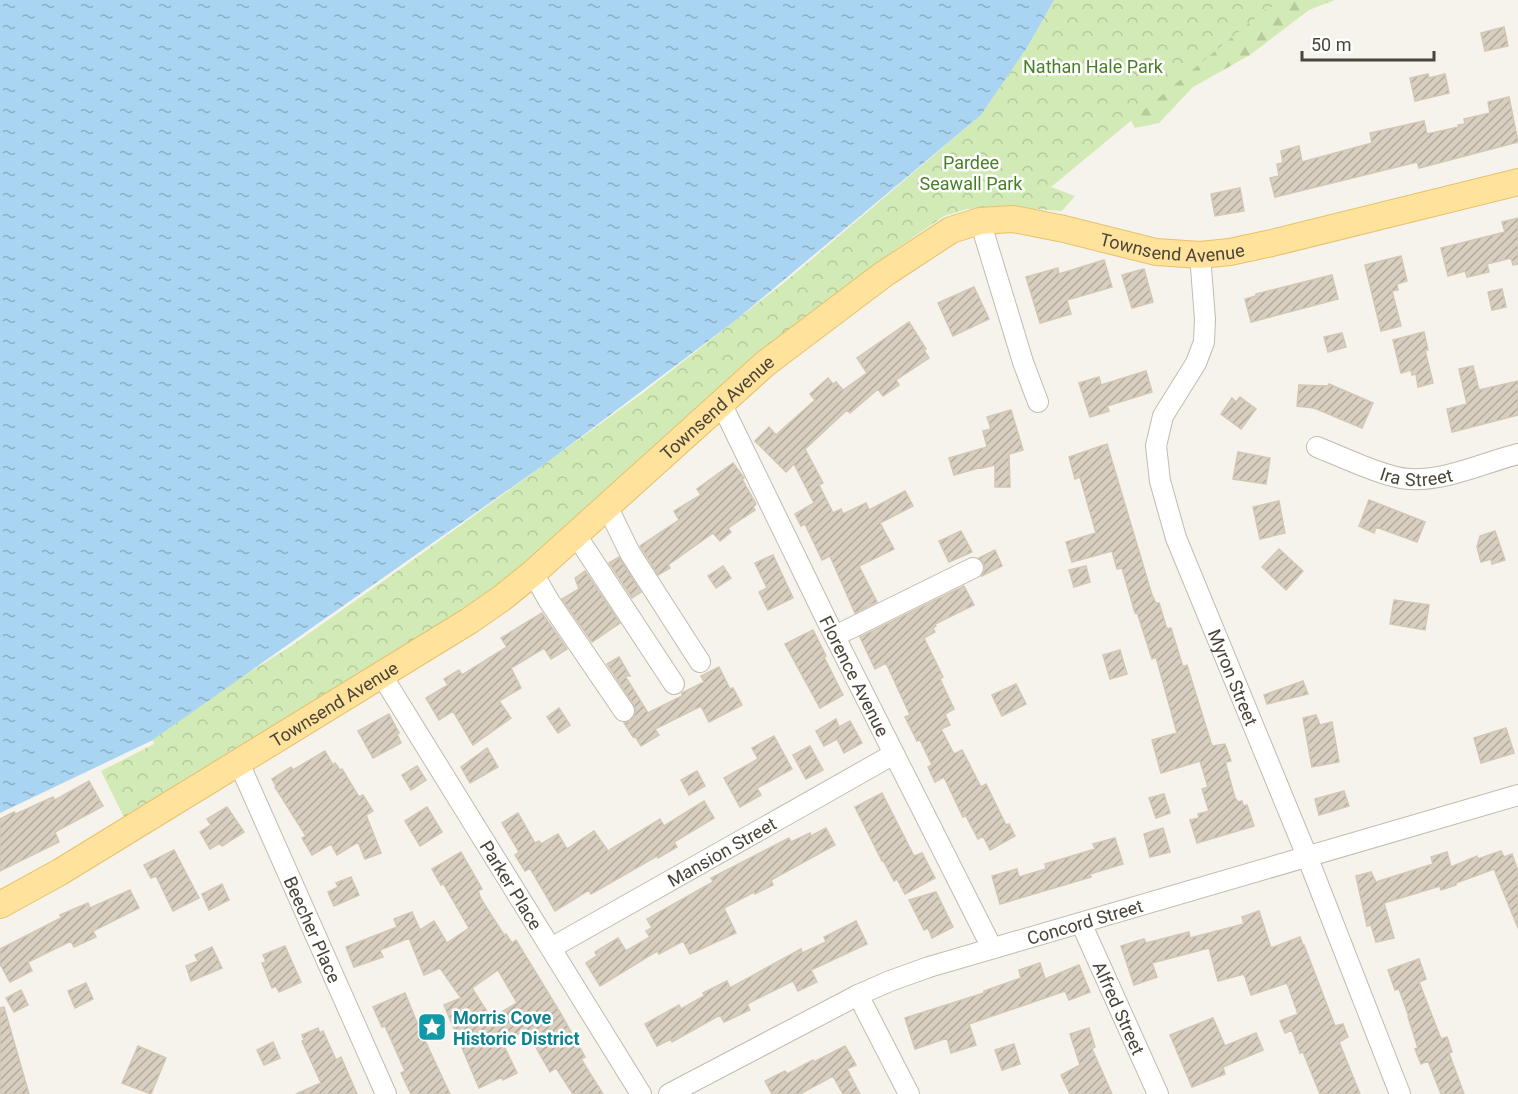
<svg xmlns="http://www.w3.org/2000/svg" width="1518" height="1094" viewBox="0 0 1518 1094" font-family="Roboto,sans-serif">
  <style>
    .forest { fill: url(#forest-firs) }
    .park { fill: url(#park-crowns) }
    .water { fill: url(#water-ripples) }
    .building { fill: url(#building-hatch); stroke: #d3c7b4; stroke-width: 1.5; fill-rule: evenodd }
    .lines { fill: none; stroke-linecap: round; stroke-linejoin: round }
    .minor-casing { stroke: #c2bbae; stroke-width: 22 }
    .major-casing { stroke: #e6c16a; stroke-width: 28 }
    .minor { stroke: #fff; stroke-width: 20 }
    .major { stroke: #ffe39c; stroke-width: 26 }
    .labels { text-anchor: middle; dominant-baseline: central; stroke-width: 5; stroke-linejoin: round; paint-order: stroke }
    .park-label { font-size: 18px; fill: #4a7f2a; stroke: #fff }
    .street-label { font-size: 18px; fill: #4b4439; stroke: #fff }
    .culture-label { font-size: 18px; font-weight: bold; fill: #0d838f; stroke: #fff; text-anchor: start }
  </style>
  <defs>
    <pattern id="forest-firs" width="22" height="20" patternUnits="userSpaceOnUse" patternTransform="scale(1.5)"><rect width="22" height="20" fill="#d2eab5"/><path d="M5 1l3.5 6h-7zM16 11l3.5 6h-7z" fill="#b6ca9c"/></pattern>
    <pattern id="park-crowns" width="20" height="18" patternUnits="userSpaceOnUse" patternTransform="scale(1.5)"><rect width="20" height="18" fill="#d2eab5"/><path d="M2 6a3 3 0 1 1 6 0M12 15a3 3 0 1 1 6 0" fill="none" stroke="#b6ca9c"/></pattern>
    <pattern id="water-ripples" width="26" height="14" patternUnits="userSpaceOnUse" patternTransform="scale(1.5)"><rect width="26" height="14" fill="#a9d4f2"/><path d="M2 4q2-2 4 0t4 0M15 11q2-2 4 0t4 0" fill="none" stroke="#8caec5"/></pattern>
    <pattern id="building-hatch" width="6" height="6" patternUnits="userSpaceOnUse" patternTransform="scale(1.5)"><rect width="6" height="6" fill="#d8cfc1"/><path d="M-1 1l2-2M0 6l6-6M5 7l2-2" fill="none" stroke="#b1aa9e"/></pattern>
  </defs>
  <rect width="100%" height="100%" fill="#f6f3ec"/>
  <path class="forest" d="M1168,0H1335L1309,10L1250,55L1193,87L1159,123L1135,128L1123,107Z"/>
  <path class="park" d="M1054,0H1289L1266,9L1051,187L1075,196L1062,211L1010,207L986,208L967,209L944,216L896,249L726,382L511,576L429,631L348,679L229,758L125,819L101,771L154,744L150,734L288,648L406,565L644,392L786,281L981,115L1028,46Z"/>
  <path class="water" d="M0,0H1054L1028,46L981,115L736,320L545,464L151,741L0,813Z"/>
  <path class="building" d="M1504,27L1508,46L1485,51L1481,33Z
    M1428,74L1429,78L1445,74L1449,93L1415,101L1410,78Z
    M1509,97L1518,142L1419,168L1417,162L1275,197L1270,178L1279,176L1277,164L1283,163L1281,151L1299,146L1302,162L1372,143L1370,133L1424,121L1427,134L1459,127L1458,125L1465,124L1464,119L1490,113L1488,102Z
    M1240,188L1244,211L1215,216L1211,194Z
    M1518,218V264L1513,265L1511,258L1487,264L1489,272L1467,277L1465,271L1448,276L1441,248L1505,232L1502,222Z
    M1401,256L1407,281L1397,284L1398,290L1392,291L1401,326L1381,331L1365,265Z
    M1104,260L1112,287L1067,300L1071,314L1040,323L1026,277L1058,268L1059,274Z
    M1144,269L1153,302L1132,308L1122,275Z
    M1332,275L1338,299L1251,322L1245,299L1256,296V294Z
    M974,287L989,319L953,336L938,303Z
    M1502,289L1506,307L1492,310L1488,292Z
    M909,322L926,349L924,350L929,358L896,380L899,385L883,396L878,389L850,413L847,410L805,449L823,483L819,485L833,513L841,509L843,514L866,503L869,510L905,491L913,506L880,523L894,549L859,566L877,602L855,613L830,556L822,560L805,524L801,526L795,514L814,503L794,464L786,472L755,441L769,427L776,435L815,400L810,394L828,378L833,384L836,382L843,390L867,373L857,358Z
    M1424,332L1428,350H1425L1433,383L1418,387L1416,374L1412,375L1411,370L1401,373L1393,340Z
    M1342,333L1346,347L1328,352L1324,337Z
    M1473,366L1479,390L1518,381V415L1452,432L1447,409L1467,404L1459,369Z
    M1146,371L1152,392L1107,406L1109,411L1090,417L1079,383L1099,377L1101,385Z
    M1329,384L1373,403L1362,428L1314,408L1297,406L1299,385L1328,386Z
    M1240,397L1256,409L1241,429L1221,414L1232,398L1236,402Z
    M1011,410L1023,450L1009,454L1010,487H995V465L982,468V467L954,475L949,458L987,447L983,431L991,429L987,417Z
    M1107,444L1152,595L1156,603H1159L1167,629L1171,628L1183,667L1187,665L1212,746L1225,744L1231,761L1226,762V765L1235,798L1238,802L1242,801L1243,806L1247,805L1254,826L1197,843L1190,820L1199,818L1198,814L1209,811L1202,789L1208,787L1200,761L1161,773L1152,740L1177,733L1156,657L1152,659L1137,612L1135,613L1122,568L1117,569L1112,551L1072,562L1066,542L1096,533L1080,477L1075,479L1069,457Z
    M1238,452L1270,458L1266,484L1233,479Z
    M733,463L744,478L742,479L756,504L753,507L755,510L728,528L731,532L720,541L713,533L668,565L670,568L658,575L640,546L679,520L674,511L701,495L697,489Z
    M1369,500L1425,522L1417,542L1376,527L1374,533L1359,526Z
    M1279,501L1285,533L1260,539L1253,507Z
    M961,531L972,552L949,562L939,541Z
    M1495,531L1505,560L1492,564L1491,559L1481,562L1477,547L1480,536Z
    M1279,549L1303,571L1286,590L1262,567Z
    M995,550L1002,566L982,576L985,568L983,562L979,558Z
    M773,555L793,598L768,610L759,592L767,588L755,563Z
    M619,557L641,592L632,598L609,563Z
    M723,566L731,578L716,588L708,576Z
    M1086,566L1090,582L1074,587L1069,570Z
    M585,571L620,623L592,642L562,599L579,589L575,578Z
    M964,586L974,605L935,624L936,626L933,628L935,632L924,638L943,677L940,679L954,709L945,714L950,725L941,729L954,754L962,750L981,787L986,784L1006,825L1009,824L1015,836L990,850L983,836L978,839L966,816L963,817L944,777L935,782L928,767L932,765L920,740L917,741L905,717L910,715L886,663L875,669L860,637Z
    M1394,600L1429,605L1425,630L1390,624Z
    M542,613L567,649L551,659L544,648L511,668L521,688L499,701L511,718L473,745L453,711L439,720L426,698L448,685L444,679L459,670L462,675L507,647L501,638Z
    M813,630L826,656L824,657L843,695L820,708L785,644Z
    M1120,650L1127,674L1110,679L1103,655Z
    M619,657L630,676H625L648,713L682,696V693L704,682L701,676L719,667L730,689L733,688L742,705L709,722L701,706L655,729L659,735L641,746L635,736L633,737L624,723L630,721L634,717L636,711L634,705L607,664Z
    M1303,681L1308,694L1267,704L1264,695Z
    M1016,684L1026,704L1002,716L992,695Z
    M559,708L570,725L558,733L547,717Z
    M389,714L399,733L397,734L401,743L373,758L358,731Z
    M1316,715L1320,725L1332,722L1339,762L1312,767L1303,718Z
    M836,719L839,727L850,721L862,743L844,753L837,739L824,746L816,731Z
    M1506,728L1514,753L1481,763L1474,738Z
    M774,736L792,769L757,788L761,795L740,807L724,778L758,759L752,748Z
    M810,746L823,770L806,779L793,755Z
    M487,748L498,767L470,783L461,767Z
    M325,751L333,765L335,763L340,770L342,769L359,797L363,795L373,811L366,815L381,853L365,859L358,842L337,855L331,844L312,855L302,838L306,836L275,787L276,786L272,779L291,767L293,770Z
    M417,766L426,780L411,790L402,775Z
    M697,771L705,786L689,795L681,780Z
    M89,781L103,806L55,832L59,842L0,871V819L14,812L16,814L53,797L55,800Z
    M1344,791L1349,806L1319,815L1315,799Z
    M882,793L914,856L922,853L935,878L905,894L897,879L894,881L883,860L882,861L855,807Z
    M1164,794L1170,813L1156,818L1149,798Z
    M704,801L714,818L674,842L677,847L658,858L657,856L591,894L589,890L555,911L530,868L525,871L515,855L519,852L502,823L518,813L535,843L539,841L541,844L558,834L567,849L594,831L608,851L660,819L664,826Z
    M227,807L244,832L222,846L220,843L210,849L200,832L211,825L207,819Z
    M427,807L442,832L420,846L405,821Z
    M826,828L835,845L771,880L773,885L755,894L754,892L724,908L736,933L690,954L683,941L659,954L657,951L600,986L586,963L597,956L595,952L618,938L626,951L650,937L646,931L652,928L647,919L713,882L711,878L789,838L791,842L810,833L811,836Z
    M1163,828L1170,852L1150,857L1144,834Z
    M1115,838L1123,864L1090,874L1091,877L1000,904L992,876L1017,869L1019,877L1046,869L1045,864L1095,849L1093,844Z
    M174,850L199,898L173,911L156,876L151,878L144,865Z
    M1501,851L1504,857L1512,854L1518,871V928L1494,869L1456,883V885L1441,890L1440,886L1384,903L1394,938L1376,942L1371,925L1367,926L1356,876L1371,872L1376,882L1433,864L1431,857L1447,852L1451,867L1477,856L1478,859Z
    M461,852L482,889L478,891L481,899L504,935L506,934L512,943L516,940L561,1014L585,1057L581,1059L603,1094H573L556,1068L550,1072L526,1030L502,1042L517,1073L503,1080L502,1077L479,1088L444,1005L461,998L440,968L424,975L409,938L380,950L383,957L354,967L346,947L397,927L394,919L412,912L420,930L434,921L447,943L469,928L443,883L441,885L432,869ZM498,970L517,1003L491,1018L472,988Z
    M351,877L359,895L334,906L328,892L338,887L336,883Z
    M222,884L229,900L209,910L202,894Z
    M130,890L139,908L93,931L96,937L74,947L71,941L28,962L32,971L10,982L0,964V949L61,918L60,915L88,903L90,908Z
    M936,892L953,927L932,938L928,928L924,930L909,900Z
    M1259,911L1271,948L1300,937L1303,945H1304L1335,1026L1343,1024L1348,1037L1339,1042L1360,1094H1320L1303,1052L1300,1053L1292,1030L1285,1033L1280,1021L1298,1014L1287,983L1251,995L1244,974L1218,981L1209,948L1152,963L1157,977L1134,985L1121,946L1144,939L1146,943L1189,932L1190,938L1244,924L1242,917Z
    M856,921L867,944L811,970L817,982L798,991L793,981L747,1004L750,1010L724,1022L720,1015L672,1042L671,1039L657,1046L645,1024L679,1005L681,1009L704,996L703,993L727,981L730,988L801,949L802,953L826,942L824,937Z
    M285,946L301,982L279,992L276,986L272,988L262,963L266,962L263,955Z
    M212,947L222,968L191,981L186,966L198,961L195,955Z
    M1419,959L1426,979L1419,982L1441,1039L1447,1037L1452,1052L1449,1053L1464,1094H1441L1428,1061L1421,1064L1415,1049L1418,1048L1408,1017H1409L1399,989L1395,990L1388,970Z
    M1040,963L1045,979L1079,965L1090,992L1069,1000L1065,991L969,1024L976,1045L951,1053L947,1038L915,1049L905,1018L984,993V991L1021,978L1019,970Z
    M86,983L93,999L75,1008L68,991Z
    M21,990L28,1005L14,1012L6,998Z
    M405,993L420,1030L450,1094H411L401,1073L405,1071L385,1026L382,1027L373,1007Z
    M4,1007L29,1094H0V1008Z
    M1213,1018L1225,1046L1256,1033L1263,1050L1223,1067L1225,1074L1192,1087L1170,1035Z
    M318,1028L320,1033L323,1031L336,1060L341,1057L357,1094H296L321,1083L302,1041L304,1040L302,1035Z
    M1089,1028L1095,1047L1092,1049L1112,1094H1070L1061,1075L1080,1065L1070,1034Z
    M273,1042L280,1058L264,1065L257,1050Z
    M1014,1044L1020,1064L1002,1070L995,1050Z
    M138,1046L166,1058L151,1094L122,1083Z
    M845,1046L856,1065L847,1069L860,1094H843L833,1076L800,1094H772L765,1081L785,1071L787,1074L813,1060L814,1062Z"/>
  <g class="lines">
    <g class="minor-casing">
      <g id="minor">
        <path d="M980,221L1023,362L1038,402"/>
        <path id="s1" d="M1200,255L1205,319L1204,342L1196,363L1163,416L1156,446L1160,481L1176,538L1307,856L1400,1094"/>
        <path id="s2" d="M721,403L826,619L992,948"/>
        <path id="s3" d="M1317,447C1340,456 1386,478 1409,479C1446,481 1483,463 1518,454"/>
        <path d="M607,506L630,553L700,662"/>
        <path d="M576,535L674,684"/>
        <path d="M533,573L549,601L624,711"/>
        <path d="M835,636L973,568"/>
        <path id="s4" d="M381,674L641,1094"/>
        <path id="s5" d="M239,763L386,1094"/>
        <path id="s6" d="M1081,923L1158,1094"/>
        <path id="s7" d="M551,948L894,754"/>
        <path d="M858,995L909,1094"/>
        <path id="s8" d="M669,1094L858,995L890,981L929,967L1518,795"/>
      </g>
    </g>
    <g class="major-casing">
      <g id="major">
        <path id="s9" d="M0,905L60,872L469,621L502,598L533,573L766,363L884,274L951,230L980,221L1013,219L1064,229L1156,252L1200,255L1230,252L1272,243L1518,182"/>
      </g>
    </g>
    <use href="#minor" class="minor"/>
    <use href="#major" class="major"/>
  </g>
  <defs>
    <g id="sight-square" transform="scale(1.5)"><rect x="-9" y="-9" width="18" height="18" rx="4" fill="#0f9aa8" stroke="#fff"/><path d="M0-6L1.8-2.2L6-1.7L2.9 1.2L3.7 5.4L0 3.3L-3.7 5.4L-2.9 1.2L-6-1.7L-1.8-2.2Z" fill="#fff"/></g>
  </defs>
  <g fill-rule="evenodd">
    <use href="#sight-square" x="432" y="1027"/>
  </g>
  <g class="labels">
    <g class="park-label">
      <text x="1093" y="66">Nathan Hale Park</text>
      <text x="971" y="162">Pardee<tspan x="971" dy="21">Seawall Park</tspan></text>
    </g>
    <g class="street-label">
      <text stroke="none"><textPath href="#s9" startOffset="1396">Townsend Avenue</textPath></text>
      <text stroke="none"><textPath href="#s9" startOffset="876">Townsend Avenue</textPath></text>
      <text stroke="none"><textPath href="#s3" startOffset="105">Ira Street</textPath></text>
      <text stroke="none"><textPath href="#s2" startOffset="304">Florence Avenue</textPath></text>
      <text stroke="none"><textPath href="#s1" startOffset="448">Myron Street</textPath></text>
      <text stroke="none"><textPath href="#s9" startOffset="390">Townsend Avenue</textPath></text>
      <text stroke="none"><textPath href="#s7" startOffset="196">Mansion Street</textPath></text>
      <text stroke="none"><textPath href="#s4" startOffset="248">Parker Place</textPath></text>
      <text stroke="none"><textPath href="#s8" startOffset="452">Concord Street</textPath></text>
      <text stroke="none"><textPath href="#s5" startOffset="182">Beecher Place</textPath></text>
      <text stroke="none"><textPath href="#s6" startOffset="93">Alfred Street</textPath></text>
    </g>
    <g class="culture-label">
      <text x="453" y="1017">Morris Cove<tspan x="453" dy="21">Historic District</tspan></text>
    </g>
  </g>
  <path d="M1302 51v9h132v-9" fill="none" stroke="#4b4439" stroke-width="3"/>
  <text x="1311" y="51" font-size="18" fill="#4b4439" stroke="#ffffff" stroke-width="4.5" paint-order="stroke">50 m</text>
</svg>
